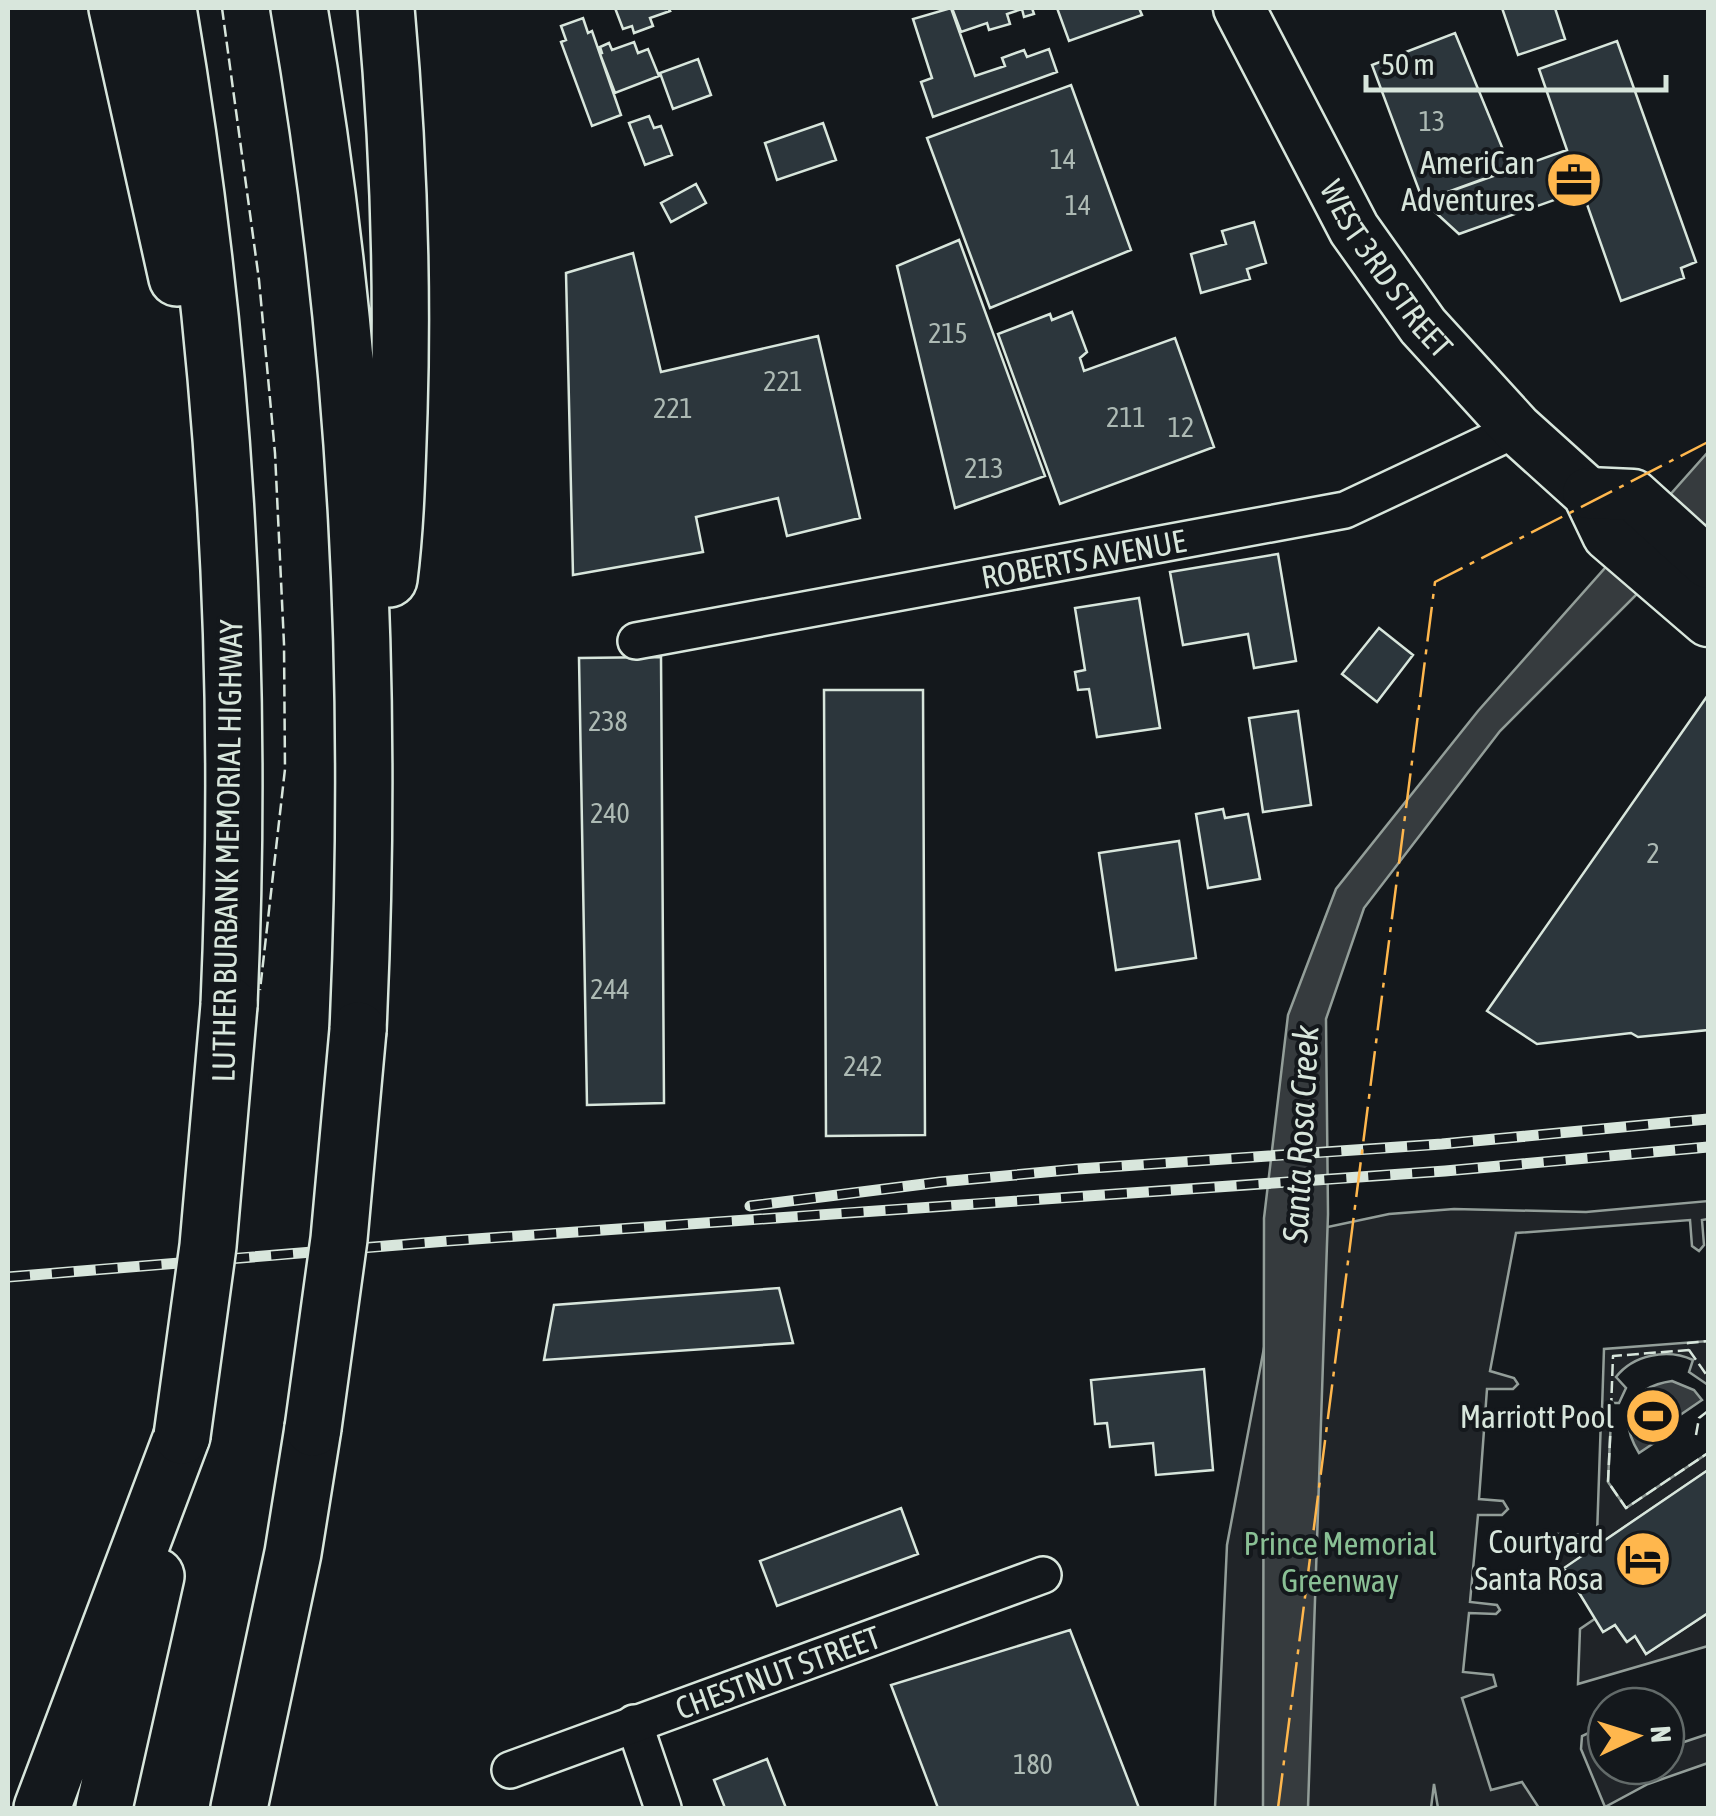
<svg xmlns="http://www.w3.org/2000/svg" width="1716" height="1816" viewBox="0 0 1716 1816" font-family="'Asap Condensed',sans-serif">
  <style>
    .green { fill: #202428; stroke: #939e99; stroke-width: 2.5 }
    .water { fill: #363b3e; stroke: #939e99; stroke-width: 2.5 }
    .building { fill: #2c363c; stroke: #d8e6dc; stroke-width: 2.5 }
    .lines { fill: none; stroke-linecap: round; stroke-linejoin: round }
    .street-casing { stroke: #d8e6dc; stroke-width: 40 }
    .secondary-casing { stroke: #d8e6dc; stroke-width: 55 }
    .highway-casing { stroke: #d8e6dc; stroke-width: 60 }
    .street { stroke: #14181c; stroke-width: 35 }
    .secondary { stroke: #14181c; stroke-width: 50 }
    .highway { stroke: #14181c; stroke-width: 55 }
    .rail-casing { stroke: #d8e6dc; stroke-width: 11 }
    .rail { stroke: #14181c; stroke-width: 8; stroke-dasharray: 22; stroke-linecap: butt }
    .highway-bridge-casing { stroke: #d8e6dc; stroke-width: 60; stroke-linecap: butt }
    .highway-bridge { stroke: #14181c; stroke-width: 55 }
    .fence { stroke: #d8e6dc; stroke-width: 2.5; stroke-dasharray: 12 5; stroke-linecap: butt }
    .power { stroke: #ffb74d; stroke-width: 2.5; stroke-dasharray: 35 8 5 8; stroke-linecap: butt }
    .labels { text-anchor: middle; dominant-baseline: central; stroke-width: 8; stroke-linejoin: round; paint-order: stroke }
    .number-label { font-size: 28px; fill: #adbab4 }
    .poi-label { font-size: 32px; fill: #d8e6dc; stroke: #14181c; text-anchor: end }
    .street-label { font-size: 32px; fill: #d8e6dc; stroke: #14181c }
    .park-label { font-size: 32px; fill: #8ac095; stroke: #14181c }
    .water-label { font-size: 35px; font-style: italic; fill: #d8e6dc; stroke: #14181c }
  </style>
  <rect width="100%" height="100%" fill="#14181c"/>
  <path class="green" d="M1708,1201V1219L1702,1220L1704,1245L1699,1251L1692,1246L1690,1220L1516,1233L1490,1371L1514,1378L1518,1384L1513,1389H1487L1479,1499L1503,1501L1508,1509L1502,1515H1478L1470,1602L1497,1605L1500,1610L1496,1614L1469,1613L1463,1672L1493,1675L1496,1686L1462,1698L1491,1790L1522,1782L1539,1808H1438L1434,1784L1431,1808H1215L1227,1545L1285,1236L1389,1214L1454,1209L1586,1212Z
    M1708,1341V1385L1689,1372L1693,1360C1667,1348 1633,1355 1616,1377L1626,1388L1619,1403H1612L1611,1410H1602L1604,1349Z
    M1601,1418L1611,1419L1608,1482L1626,1508L1708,1453V1470L1601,1543L1597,1536Z
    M1558,1534L1583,1535L1591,1550L1571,1579L1554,1584Z
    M1708,1613V1646L1578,1684L1580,1629L1596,1618L1603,1631L1615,1625L1626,1641L1635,1636L1646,1654Z
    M1597,1729L1606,1736V1766H1666V1748L1708,1734V1763L1648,1784L1605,1807L1581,1749L1582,1736Z"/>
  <path class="water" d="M1708,452V523L1500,731L1364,908L1326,1019L1328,1214L1308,1808H1263L1264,1218L1288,1015L1336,889L1478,711Z
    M1672,1381L1694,1390L1702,1400L1667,1424L1672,1431L1639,1453C1617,1418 1630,1387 1672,1381Z"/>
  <path class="building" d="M615,8H668L670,11L650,18L653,26L634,33L632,26L623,29Z
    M951,8L975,76L1005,66L1002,58L1024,50L1027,57L1049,49L1057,72L933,117L921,82L932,78L913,19Z
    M952,8H1032L1034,14L1024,17L1022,9L1007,14L1010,24L989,30L987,23L961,32Z
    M1057,8H1139L1142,15L1069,41Z
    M1502,8H1555L1565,39L1518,55Z
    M583,18L588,33L592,31L621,115L592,126L561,42L566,40L561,26Z
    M1455,33L1511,169L1423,201L1372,65Z
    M1617,41L1696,262L1681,268L1684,278L1621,301L1582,190L1459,234L1423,201L1567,150L1539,69Z
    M634,42L638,53L648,49L659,76L615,93L600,54L602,53L600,47L609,43L612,50Z
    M698,59L711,95L673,109L660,73Z
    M1071,85L1131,250L990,308L927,138Z
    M649,116L654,128L661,126L672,155L645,165L629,123Z
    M823,123L836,160L777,180L765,143Z
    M696,184L706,203L671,222L661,203Z
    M1254,222L1266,263L1247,269L1250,279L1201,293L1191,254L1226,244L1222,231Z
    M959,240L1045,476L955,508L897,266Z
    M633,253L661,372L818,336L860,518L787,536L778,498L696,517L703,552L573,575L566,273Z
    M1072,312L1087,352L1080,358L1084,371L1175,338L1214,447L1060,504L998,334L1050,314L1052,320Z
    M1278,554L1296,661L1254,668L1248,634L1183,645L1170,572Z
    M1139,598L1160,728L1097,737L1089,689L1078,690L1075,672L1085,670L1075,608Z
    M1379,628L1413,655L1377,702L1342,674Z
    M661,657L664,1103L587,1105L579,658Z
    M824,690H923L925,1135L826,1136Z
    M1708,695V1030L1638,1037L1631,1033L1537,1044L1487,1011Z
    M1298,711L1311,805L1263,812L1249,718Z
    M1223,809L1225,818L1248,814L1260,879L1208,888L1196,814Z
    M1179,841L1196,958L1116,970L1099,853Z
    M779,1288L793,1343L544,1360L554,1305Z
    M1204,1369L1213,1470L1156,1475L1153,1443L1110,1447L1107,1423L1095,1424L1091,1380Z
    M1708,1470V1613L1646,1654L1635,1636L1627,1642L1615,1625L1603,1632L1564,1568Z
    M901,1508L918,1554L777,1606L760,1561Z
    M1070,1630L1139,1808H938L891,1685Z
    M767,1759L786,1808H725L714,1780Z"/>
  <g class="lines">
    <g class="street-casing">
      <g id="street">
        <path id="s1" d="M636,641L1345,510L1517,429"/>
        <path d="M634,1723L663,1808"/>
        <path id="s2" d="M510,1770L1043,1575"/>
      </g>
    </g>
    <g class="secondary-casing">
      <g id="secondary">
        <path id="s3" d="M1239,8L1354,229L1423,326L1517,429L1588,493L1608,535L1708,621"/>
        <path d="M1588,493L1633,495L1708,563"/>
      </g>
    </g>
    <g class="highway-casing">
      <path id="highway" d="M117,8L177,278
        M168,8C225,343 244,665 229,1005
        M299,8C358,349 374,685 358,1030
        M386,8C398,142 403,277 399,412C397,468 396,524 389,579
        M42,1808L182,1436
        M104,1808L156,1576
        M239,1808L293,1553L313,1428"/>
    </g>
    <use href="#street" class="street"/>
    <use href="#secondary" class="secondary"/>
    <use href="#highway" class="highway"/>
    <g class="rail-casing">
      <path id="rail" d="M750,1206L940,1182L1078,1169L1442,1144L1708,1119
        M8,1277L447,1241L1445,1171L1708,1147"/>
    </g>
    <use href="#rail" class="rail"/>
    <g class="highway-bridge-casing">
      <path id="highway-bridge" d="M313,1428L339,1239L358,1030
        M182,1436L208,1246L229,1005"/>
    </g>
    <use href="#highway-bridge" class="highway-bridge"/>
    <path class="fence" d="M222,8L259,280L275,453L284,644L285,769L260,990
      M1689,1350L1708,1377
      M1611,1410L1613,1356L1689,1350L1688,1343L1708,1341
      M1611,1419L1608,1482L1626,1508L1708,1453
      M1696,1435L1699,1418L1708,1411"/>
    <path class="power" d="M1278,1808L1435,582L1708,442"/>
  </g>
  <defs>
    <g id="office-disc" transform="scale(2.875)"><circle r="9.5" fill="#ffb74d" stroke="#14181c"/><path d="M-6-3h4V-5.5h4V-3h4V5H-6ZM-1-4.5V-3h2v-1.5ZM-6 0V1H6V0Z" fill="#111"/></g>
    <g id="stadium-disc" transform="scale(2.875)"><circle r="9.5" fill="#ffb74d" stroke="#14181c"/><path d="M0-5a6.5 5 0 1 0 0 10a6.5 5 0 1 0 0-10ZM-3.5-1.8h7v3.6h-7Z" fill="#111"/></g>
    <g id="hotel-disc" transform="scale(2.875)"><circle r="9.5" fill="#ffb74d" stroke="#14181c"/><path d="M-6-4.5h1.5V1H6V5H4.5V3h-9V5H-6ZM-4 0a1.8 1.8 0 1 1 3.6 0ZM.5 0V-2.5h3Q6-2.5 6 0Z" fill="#111"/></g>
  </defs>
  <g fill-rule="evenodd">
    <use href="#office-disc" x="1574" y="180"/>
    <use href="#stadium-disc" x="1653" y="1416"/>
    <use href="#hotel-disc" x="1643" y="1559"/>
  </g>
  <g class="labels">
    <g class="number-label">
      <text x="1432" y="121">13</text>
      <text x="1063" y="159">14</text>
      <text x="1078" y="205">14</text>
      <text x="948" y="333">215</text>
      <text x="783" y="381">221</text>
      <text x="673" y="408">221</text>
      <text x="1126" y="417">211</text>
      <text x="1181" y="427">12</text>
      <text x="984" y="468">213</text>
      <text x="608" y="721">238</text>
      <text x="610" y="813">240</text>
      <text x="1653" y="853">2</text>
      <text x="610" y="989">244</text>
      <text x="863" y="1066">242</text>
      <text x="1033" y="1764">180</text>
    </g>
    <g class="poi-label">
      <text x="1535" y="162">AmeriCan<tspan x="1535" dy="37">Adventures</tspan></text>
      <text x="1614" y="1416">Marriott Pool</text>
      <text x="1604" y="1541">Courtyard<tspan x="1604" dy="37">Santa Rosa</tspan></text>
    </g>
    <g class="street-label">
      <text stroke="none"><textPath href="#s3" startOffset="300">WEST 3RD STREET</textPath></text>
      <text stroke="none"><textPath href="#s1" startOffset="455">ROBERTS AVENUE</textPath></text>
      <text transform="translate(227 851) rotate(-89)">LUTHER BURBANK MEMORIAL HIGHWAY</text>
      <text stroke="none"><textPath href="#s2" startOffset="285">CHESTNUT STREET</textPath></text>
    </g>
    <g class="park-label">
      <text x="1340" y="1543">Prince Memorial<tspan x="1340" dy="37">Greenway</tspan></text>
    </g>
    <g class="water-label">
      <text transform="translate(1300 1134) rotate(-87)">Santa Rosa Creek</text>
    </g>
  </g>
  <rect width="1716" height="1816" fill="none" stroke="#d8e6dc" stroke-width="20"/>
  <g transform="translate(1636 1736) rotate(86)"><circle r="48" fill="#14181c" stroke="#626a69" stroke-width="2.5"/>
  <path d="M0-8L18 38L0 25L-18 38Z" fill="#ffb74d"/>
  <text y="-15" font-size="28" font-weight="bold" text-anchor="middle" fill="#d8e6dc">N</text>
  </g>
  <path d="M1366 75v15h300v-15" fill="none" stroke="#d8e6dc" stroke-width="5"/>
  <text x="1381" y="75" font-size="30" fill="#d8e6dc" stroke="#14181c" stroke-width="8" paint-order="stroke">50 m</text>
</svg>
